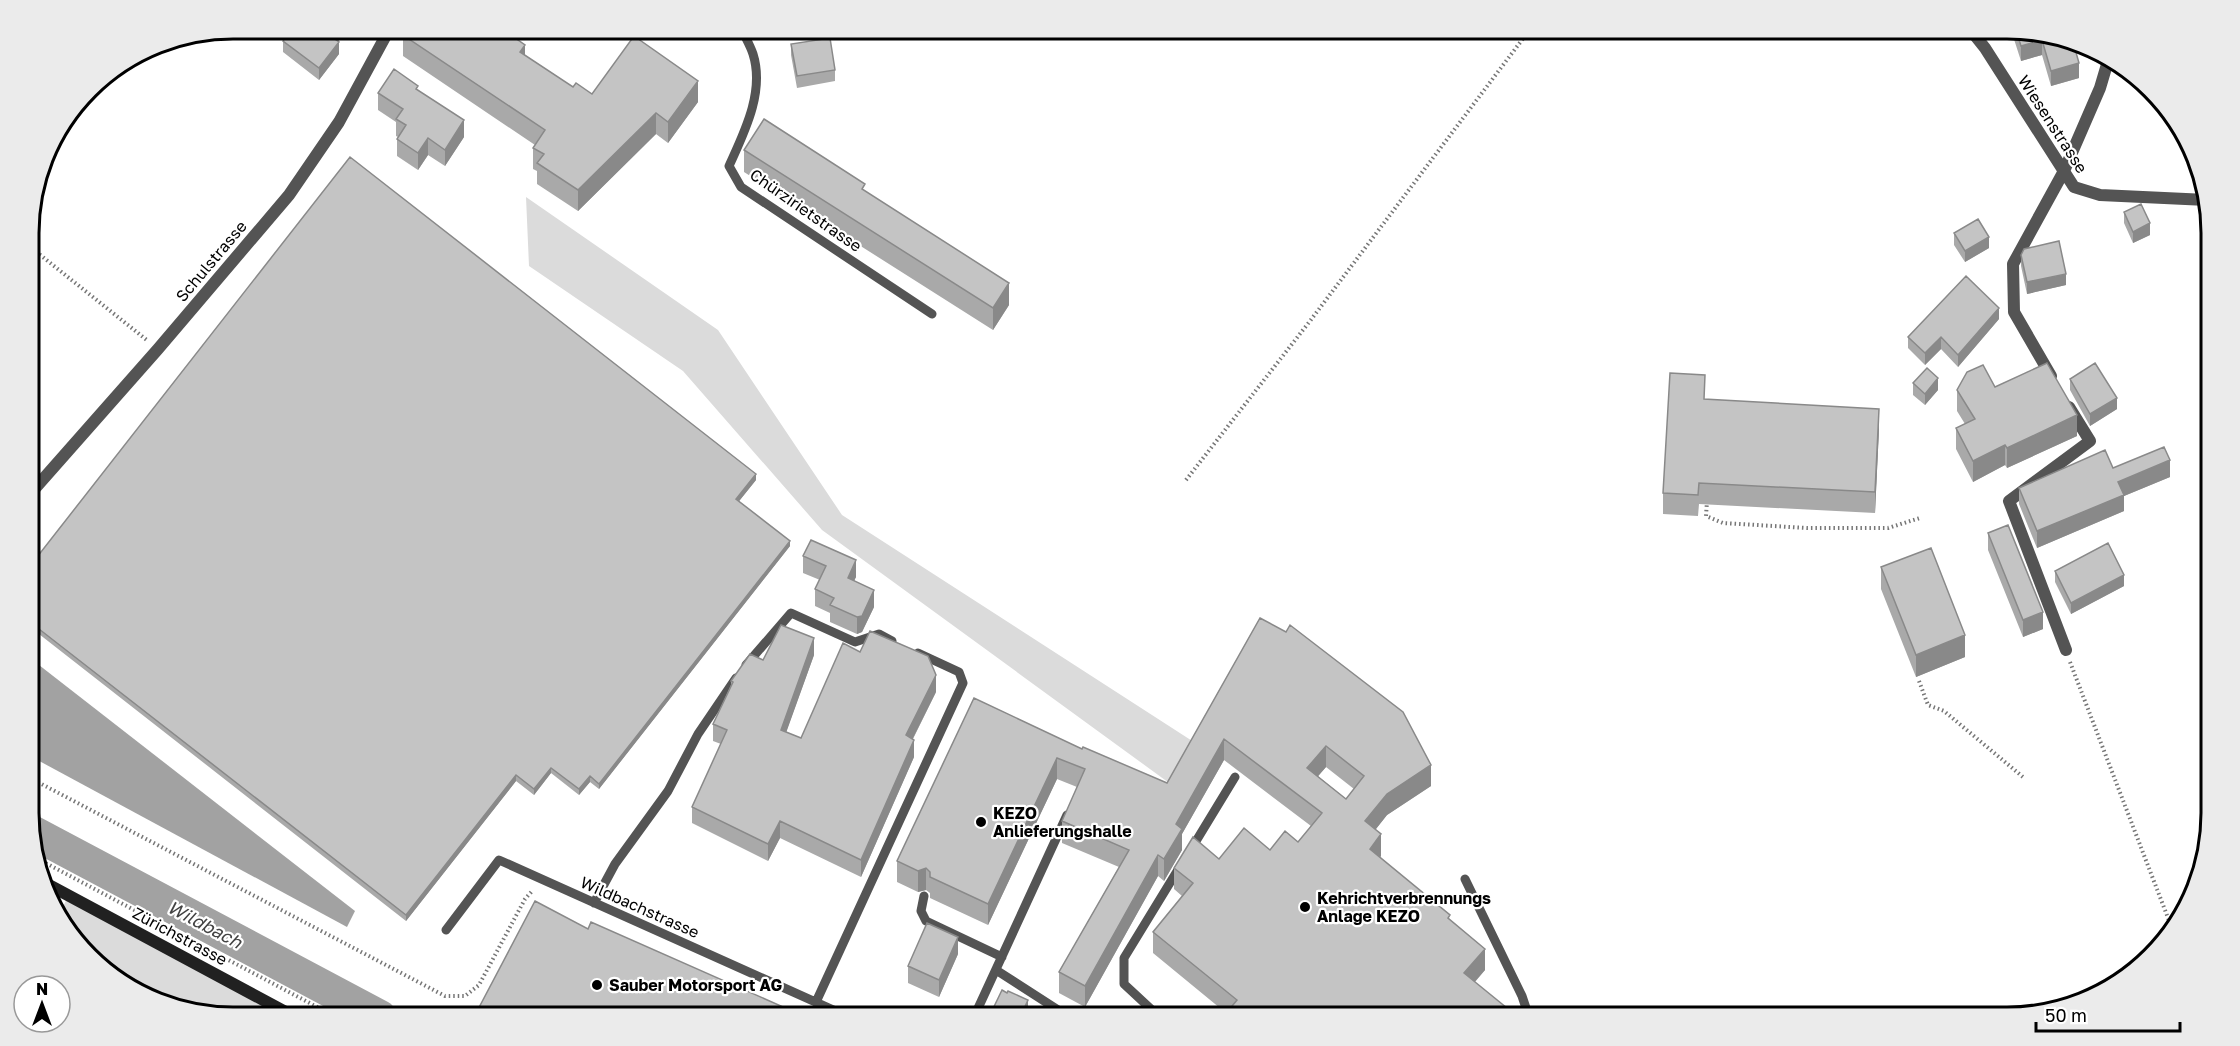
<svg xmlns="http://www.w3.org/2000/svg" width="2240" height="1046" viewBox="0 0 2240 1046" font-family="'Golos Text',sans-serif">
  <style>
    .green { fill: #dbdbdb }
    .water { fill: #a2a2a2 }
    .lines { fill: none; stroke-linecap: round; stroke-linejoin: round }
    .river { stroke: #a2a2a2; stroke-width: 34 }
    .path { stroke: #767676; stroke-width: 4; stroke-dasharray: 1.5 3; stroke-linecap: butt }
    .lane { stroke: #545454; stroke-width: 9 }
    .street { stroke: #545454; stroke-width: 12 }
    .secondary { stroke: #212121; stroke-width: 12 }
    .wall { fill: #a9a9a9; fill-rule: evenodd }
    .shaded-wall { fill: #898989 }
    .building { fill: #c4c4c4; stroke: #898989; stroke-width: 1.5; fill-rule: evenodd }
    .poi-dot { fill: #000; stroke: #fff; stroke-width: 2 }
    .labels { text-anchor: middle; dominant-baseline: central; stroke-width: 4.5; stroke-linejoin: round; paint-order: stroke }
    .street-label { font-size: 16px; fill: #000; stroke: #fff }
    .poi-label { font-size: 16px; font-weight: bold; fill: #000; stroke: #fff; text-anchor: start }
    .water-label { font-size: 18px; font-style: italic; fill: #434343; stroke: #fff }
    .rim { fill: none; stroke: #000; stroke-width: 3 }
  </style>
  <rect width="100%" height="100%" fill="#fff"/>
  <path class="green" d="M526,197L718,330L842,515L1200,746L1176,788L822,530L683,371L529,266Z
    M69,895L291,1017H233L154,1002L71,938L60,912Z"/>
  <path class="water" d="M30,658L355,911L347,927L30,756Z"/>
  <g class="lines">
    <path class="river" d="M30,831L380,1017"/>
    <path class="path" d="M29,246L148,341
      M1186,480L1310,321L1531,28
      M1707,501L1706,516L1723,523L1807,528H1888L1920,518
      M2070,662L2173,931
      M1919,681L1928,705L1944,711L2023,777
      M30,778L445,996H465L479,985L525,899L533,890
      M38,859L336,1017"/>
    <path class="lane" d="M741,28C745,37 750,45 753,54C765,92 744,133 729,166L741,187L932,314
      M746,665L791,613L855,642L879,634L892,641
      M1190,851L1235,777
      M1465,879L1522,996L1529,1017
      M924,896L921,911L926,921L1002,957
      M594,903L615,864L668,791L698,734L736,678
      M446,930L499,860L849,1017
      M996,970L1069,1017
      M816,1002L963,683L959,672L918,653
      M974,1017L1067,815
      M1150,1017L1152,1010L1124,984V958L1179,868"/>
    <path class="street" d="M1969,28L1985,48L2074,187L2100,195L2207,200
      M2051,376L2014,312L2013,264L2064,171L2100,88L2108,61
      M30,494L158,349L289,195L339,122L390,28
      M2066,650L2009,501L2090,441L2069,407"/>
    <path class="secondary" d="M49,885L295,1017"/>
  </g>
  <path class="wall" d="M348,28L338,42L339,54L319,80L283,52V41Z
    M517,28V39L525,55L573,87L592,94L698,102L668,143L656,134L578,211L537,184V171L533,169V148L535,145L403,56V35Z
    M2012,29L2075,42L2073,43L2079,78L2051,86L2042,55L2021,61L2012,33Z
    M791,44L835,70V81L797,88L791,55Z
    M418,90L464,137L445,166L428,155L418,170L397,156V139L398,137L396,136V122L378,110V93Z
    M744,150L865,192L1009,305L993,330L744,172Z
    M2124,212L2150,235L2133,243L2124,223Z
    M1954,233L1989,248L1965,262L1954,245Z
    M2021,255L2066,285L2027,294L2021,266Z
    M1999,319L1958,367L1941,349L1925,365L1908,348V337Z
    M2070,379L2117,409L2090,426L2070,390Z
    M1913,383L1938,390L1925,405L1913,395Z
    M1995,387L2077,436L2007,468L2005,465L1973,482L1956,449V428L1965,424L1957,411V390Z
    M1705,399L1879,429L1875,513L1699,504L1698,516L1663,514V493Z
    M2113,468L2170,477L2124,496V511L2037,548L2019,504V488Z
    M756,480L739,501L790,546L599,789L590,782L579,795L551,773L534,795L516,781L406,921L30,627V566Z
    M1988,533L2043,629L2023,637L1988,550Z
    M803,556L856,577L854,580L874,607L862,632L857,634L830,622V613L815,606V589L820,580L803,573Z
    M1881,567L1965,657L1916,677L1881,589Z
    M2055,571L2124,586L2071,614L2055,582Z
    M1260,618L1431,786L1387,815L1375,830L1381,856L1380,857L1450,920L1485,970L1475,982L1226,1013L1153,953V932L1182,896L1174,889V868L1270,850L1298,842L1311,826L1224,760L1182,834V850L1164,881L1158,876L1085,1007L1059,993V972L1119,867L1062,843V821L1077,787L1057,779L988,925L930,898V893L926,890L918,892L897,882V861L974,698L1082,749L1167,783ZM1326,767L1354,789L1346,799L1318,776Z
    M814,655L786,732L801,738L936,692L913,739L914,757L861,877L780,838L768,861L692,823V807L721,744L713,741V724L731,685V681L763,660Z
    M958,954L939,997L908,983V966Z"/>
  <path class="shaded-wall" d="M339,28H348L332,49V37Z
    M516,28H517V48L511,35Z
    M2042,40V55L2021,61V46Z
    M339,42V54L319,80V68Z
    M525,45V65L520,52Z
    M2079,63V78L2051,86V71Z
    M698,81V102L668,143V122Z
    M656,113V134L578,211V190Z
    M464,120V137L445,166V150Z
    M428,138V155L418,170V153Z
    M2150,223V235L2133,243V232Z
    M1989,237V248L1965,262V251Z
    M2066,274V285L2027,294V282Z
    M1009,283V305L993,330V308Z
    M1999,308V319L1958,367V355Z
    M1941,337V349L1925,365V353Z
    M1938,378V390L1925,405V394Z
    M2117,398V409L2090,426V414Z
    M1879,409V429L1875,513V492Z
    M2077,415V436L2007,468V448Z
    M2005,445V465L1973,482V461Z
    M2170,460V477L2124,496V511L2037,548V531L2118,482Z
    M756,474V480L736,505V499Z
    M790,541V546L599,789V784Z
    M856,560V577L848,594V578Z
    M2124,575V586L2071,614V603Z
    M874,590V607L862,632L857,634V617Z
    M2043,612V629L2023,637V620Z
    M1965,635V657L1916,677V655Z
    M814,638V655L781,747V730Z
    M936,675V692L906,752V735Z
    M1224,739V760L1182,834V850L1164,881V859L1176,824Z
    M914,740V757L861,877V860Z
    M1326,746V767L1307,789V768Z
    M1057,758V779L988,925V904Z
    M1431,765V786L1387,815L1365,843V821L1387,794Z
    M551,768V773L534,795V789Z
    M516,775V781L406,921V915Z
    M590,776V782L579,795V789Z
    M780,821V838L768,861V844Z
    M1381,834V856L1370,870V849Z
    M1158,855V876L1085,1007V986Z
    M926,868V890L918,892V871Z
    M958,937V954L939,997V980Z
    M1485,949V970L1464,994V973Z
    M1028,1000V1017H1020Z"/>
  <path class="building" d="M292,28H339L332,37L339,42L319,68L283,41Z
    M408,28H516L511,35L525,45L520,52L573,87L576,83L592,94L634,36L698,81L668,122L656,113L578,190L537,163L544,154L533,148L545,130L403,35Z
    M2016,30L2073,42L2079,63L2051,71L2042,40L2021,46Z
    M830,38L835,70L797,76L791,44Z
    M394,69L418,86L416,89L464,120L445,150L428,138L418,153L397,139L406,125L396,119L403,109L378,93Z
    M764,119L865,184L862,189L1009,283L993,308L744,150Z
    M350,157L756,474L736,499L790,541L599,784L590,776L579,789L551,768L534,789L516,775L406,915L30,622V566Z
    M2141,204L2150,223L2133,232L2124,212Z
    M1978,219L1989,237L1965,251L1954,233Z
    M2059,241L2066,274L2027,282L2021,255L2024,249Z
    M1966,276L1999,308L1958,355L1941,337L1925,353L1908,337Z
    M2047,363L2077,415L2007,448L2005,445L1973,461L1956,428L1975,419L1957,390L1967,372L1983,365L1995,387Z
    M2095,363L2117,398L2090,414L2070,379Z
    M1927,368L1938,378L1925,394L1913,383Z
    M1670,373L1705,375L1704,399L1879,409L1875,492L1699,483L1698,495L1663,493Z
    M2164,447L2170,460L2118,482L2124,495L2037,531L2019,488L2105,450L2113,468Z
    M2008,525L2043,612L2023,620L1988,533Z
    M811,540L856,560L848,578L874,590L862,616L857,617L830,605L834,598L815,589L826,566L803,556Z
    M2108,543L2124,575L2071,603L2055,571Z
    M1931,548L1965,635L1916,655L1881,567Z
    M1260,618L1286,632L1290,625L1403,712L1431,765L1387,794L1365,821L1381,834L1370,849L1450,915L1448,918L1485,949L1464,973L1518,1017H1223L1237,1000L1153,932L1193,883L1174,868L1193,837L1219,859L1244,828L1270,850L1285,831L1298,842L1322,813L1224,739L1176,824L1182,829L1164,859L1158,855L1085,986L1059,972L1129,850L1062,821L1085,769L1057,758L988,904L930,877V872L926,868L918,871L897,861L974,698L1082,749L1083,747L1167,783ZM1326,746L1364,776L1346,799L1307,768Z
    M781,625L814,638L781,730L801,738L843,643L860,652L870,631L928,656L936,675L906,735L914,740L861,860L780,821L768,844L692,807L727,730L713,724L733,682L731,681L750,654L763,660Z
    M535,901L588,929L591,922L790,1010L786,1017H474Z
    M927,923L958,937L939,980L908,966Z
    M1002,990L1007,993L1008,991L1028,1000L1020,1017H989Z
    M1060,1010L1076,1017H1056Z"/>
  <g class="poi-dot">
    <circle cx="981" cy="822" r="6"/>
    <circle cx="1305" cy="907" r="6"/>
    <circle cx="597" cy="985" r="6"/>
  </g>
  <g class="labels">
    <g class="street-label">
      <text transform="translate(2053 124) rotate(57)">Wiesenstrasse</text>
      <text transform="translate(806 210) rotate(35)">Chürzirietstrasse</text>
      <text transform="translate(211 261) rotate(-50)">Schulstrasse</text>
      <text transform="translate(640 907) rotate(24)">Wildbachstrasse</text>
      <text transform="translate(180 936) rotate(28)">Zürichstrasse</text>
    </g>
    <g class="poi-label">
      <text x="993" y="813">KEZO<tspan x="993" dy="18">Anlieferungshalle</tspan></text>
      <text x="1317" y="898">Kehrichtverbrennungs<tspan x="1317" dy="18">Anlage KEZO</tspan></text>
      <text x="609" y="985">Sauber Motorsport AG</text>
    </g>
    <g class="water-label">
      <text transform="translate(205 924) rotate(28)">Wildbach</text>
    </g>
  </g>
  <path d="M0 0H2240V1046H0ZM233 39H2007A194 194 0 0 1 2201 233V813A194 194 0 0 1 2007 1007H233A194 194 0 0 1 39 813V233A194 194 0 0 1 233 39Z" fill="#ebebeb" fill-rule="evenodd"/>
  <path class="rim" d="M233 39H2007A194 194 0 0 1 2201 233V813A194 194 0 0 1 2007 1007H233A194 194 0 0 1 39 813V233A194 194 0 0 1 233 39Z"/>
  <g transform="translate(42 1004)"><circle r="28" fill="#ffffff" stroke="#999999" stroke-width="1.5"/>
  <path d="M0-4.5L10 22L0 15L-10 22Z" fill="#000000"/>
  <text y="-9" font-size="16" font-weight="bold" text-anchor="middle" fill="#000000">N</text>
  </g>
  <path d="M2036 1022v9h144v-9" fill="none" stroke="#000000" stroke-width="3"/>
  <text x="2045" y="1022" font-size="18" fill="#000000" stroke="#ffffff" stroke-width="4.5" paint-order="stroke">50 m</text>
</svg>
